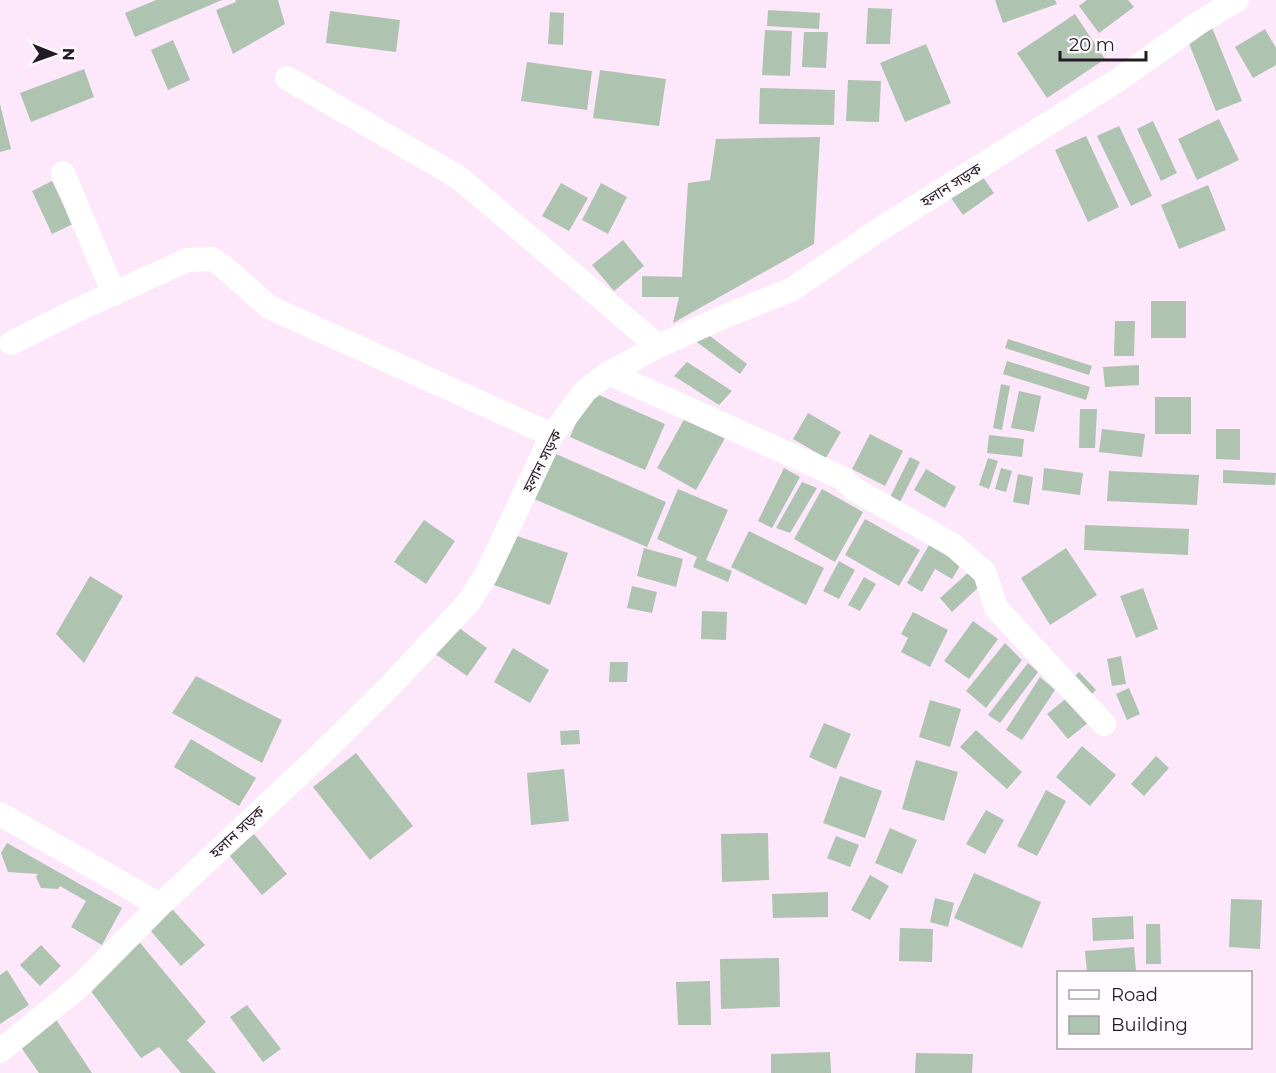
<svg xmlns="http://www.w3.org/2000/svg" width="1276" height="1073" viewBox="0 0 1276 1073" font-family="Montserrat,'Noto Sans Bengali',sans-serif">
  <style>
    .building { fill: #aec3b0 }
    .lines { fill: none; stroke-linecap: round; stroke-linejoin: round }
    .street { stroke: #fff; stroke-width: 24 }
    .labels { text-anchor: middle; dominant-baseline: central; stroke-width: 4.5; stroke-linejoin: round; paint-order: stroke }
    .street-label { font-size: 15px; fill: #241c24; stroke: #fffbff }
  </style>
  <rect width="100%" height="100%" fill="#fde7fb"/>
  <path class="building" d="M156,0H222L135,37L125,13Z
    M235,0H278L285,24L233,54L216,10L236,2Z
    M995,0H1055L1057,4L1003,23Z
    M1087,0H1128L1134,7L1099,33L1079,6Z
    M868,8L892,9L890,44H866Z
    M768,10L820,13L819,29L767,26Z
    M330,11L400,20L396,52L326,43Z
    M550,12L564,13L563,45L548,44Z
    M1075,14L1105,59L1047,98L1017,53Z
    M1211,25L1242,101L1216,111L1186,36Z
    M1265,29L1276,48V65L1253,78L1235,47Z
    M765,30L792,31L790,76L762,75Z
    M804,32H828L826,68L802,67Z
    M173,40L190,80L168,90L151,50Z
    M926,44L951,103L905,122L880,63Z
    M527,62L592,71L587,110L521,101Z
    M84,69L94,97L31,122L20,93Z
    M600,70L666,79L659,126L593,118Z
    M848,80L881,81L879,122L846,121Z
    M760,88L835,90L834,125L759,124Z
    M0,104L11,149L0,152Z
    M1219,119L1239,160L1197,180L1178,139Z
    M1153,121L1177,173L1161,181L1137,129Z
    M1119,126L1152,196L1131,206L1097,136Z
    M1086,136L1119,207L1088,222L1055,150Z
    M820,137L814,244L673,323L679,297H642V276L682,277L688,183L710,180L716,139Z
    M980,173L994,193L963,215L949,195Z
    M52,181L73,224L52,234L32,191Z
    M561,183L588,198L569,231L542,216Z
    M601,183L627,197L608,234L582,220Z
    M1208,185L1226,230L1179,249L1161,205Z
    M623,240L644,266L614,291L592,265Z
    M1151,301H1186V338H1151Z
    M1115,321H1135L1134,356H1114Z
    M702,330L747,364L740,374L694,340Z
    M1008,339L1092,366L1089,375L1005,348Z
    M1007,361L1090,387L1086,400L1003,374Z
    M687,362L732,391L719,405L674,376Z
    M1139,365V385L1105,387L1103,367Z
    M1001,384L1010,386L1002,430L993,428Z
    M590,391L665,424L645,470L570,437Z
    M1019,391L1041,396L1034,432L1011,428Z
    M1155,397H1191V434H1155Z
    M1080,409H1097L1095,448H1079Z
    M808,413L841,432L826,458L793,439Z
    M686,416L725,438L696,490L657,468Z
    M1102,429L1145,434L1142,457L1099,452Z
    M1216,429H1240V460L1216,459Z
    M870,434L903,451L885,486L852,469Z
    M989,435L1024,439L1022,457L987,453Z
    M547,450L666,502L647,547L527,496Z
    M910,457L920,462L899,504L889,499Z
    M988,458L998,461L989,489L979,485Z
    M784,468L800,477L772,528L758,521Z
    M1001,468L1012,471L1006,492L995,489Z
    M1044,468L1083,473L1080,495L1042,490Z
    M926,469L956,487L945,508L914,490Z
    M1223,470L1276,473L1275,485L1223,483Z
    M1109,471L1199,475L1197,505L1107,501Z
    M1018,474L1033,477L1029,505L1013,502Z
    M802,482L817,488L790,533L776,528Z
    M678,489L728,510L706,560L732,571L728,582L693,567L697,557L657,539Z
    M822,489L863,512L835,562L794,539Z
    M865,519L920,550L899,586L845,555Z
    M424,520L455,541L426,584L394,562Z
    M1085,525L1189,529L1188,555L1084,550Z
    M749,531L824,568L806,605L731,567Z
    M511,534L568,553L550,605L494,585Z
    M929,545L961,564L952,579L935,569L922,592L907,583Z
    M644,548L683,559L676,587L637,576Z
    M1066,548L1097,595L1050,625L1021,578Z
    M839,561L855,570L839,599L823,591Z
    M970,571L982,584L952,612L940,598Z
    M90,576L123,596L84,663L56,634Z
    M864,577L876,584L860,611L848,605Z
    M632,586L657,592L652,613L627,608Z
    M1143,588L1158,629L1136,638L1120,596Z
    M702,611L727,612L726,640L701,639Z
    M913,612L948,630L930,667L901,652L908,638L901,634Z
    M973,621L998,639L969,679L944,661Z
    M455,625L487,648L467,676L434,653Z
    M1005,643L1022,660L986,708L966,691Z
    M513,648L549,670L530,703L494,682Z
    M1121,656L1126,684L1112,686L1107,659Z
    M610,662H628L627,682H609Z
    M1028,663L1038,672L1000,723L988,715Z
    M1079,672L1096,690L1086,700L1069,682Z
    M196,676L282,720L262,763L172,713Z
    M1040,677L1055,690L1022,740L1006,730Z
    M1129,688L1140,714L1127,720L1116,694Z
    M1068,697L1089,722L1068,739L1047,714Z
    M930,700L961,709L950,747L919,737Z
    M824,723L851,734L836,769L809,757Z
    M579,730L580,744L561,745L560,731Z
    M976,730L1022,772L1007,789L960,747Z
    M191,739L256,778L239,806L174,767Z
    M1082,746L1116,775L1090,806L1056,777Z
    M356,753L413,826L370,860L313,787Z
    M1156,756L1169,768L1144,796L1131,784Z
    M916,760L958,772L944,821L902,809Z
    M564,769L569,821L531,825L527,773Z
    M840,776L882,791L865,838L823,823Z
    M1046,790L1066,801L1037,856L1017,846Z
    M986,810L1004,820L985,854L966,844Z
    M890,828L917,840L902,874L875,863Z
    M768,833L769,880L722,882L721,834Z
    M254,834L287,874L262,895L229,855Z
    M836,836L859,845L850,867L827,858Z
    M7,843L122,908L102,945L71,927L86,901L60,886L58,889L41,888L36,877L38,874L8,872L1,853Z
    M974,873L1041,902L1022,948L954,918Z
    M870,875L889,886L870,920L851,910Z
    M828,892V917L773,918L772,894Z
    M935,898L954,903L948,927L930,922Z
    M1231,899L1262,900L1260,949L1229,947Z
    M172,909L205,945L181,966L149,929Z
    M1133,916L1134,939L1093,941L1092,918Z
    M1146,924H1160L1161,964H1146Z
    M900,928L933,929L932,962L899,961Z
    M136,938L206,1022L187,1040L216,1073H181L159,1047L141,1058L85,983Z
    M41,945L61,966L40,986L20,965Z
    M1134,947L1136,972H1087L1085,951Z
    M779,958L780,1007L721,1009L720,959Z
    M7,970L29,1005L0,1024V975Z
    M710,981L711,1025H678L676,982Z
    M247,1005L281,1049L263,1062L230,1017Z
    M55,1018L92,1073H39L18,1043Z
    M830,1052L831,1073H771V1054Z
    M916,1053L973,1054L972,1073H915Z"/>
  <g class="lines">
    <path class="street" d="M287,78L458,177L658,346
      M63,173L114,294
      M11,343L75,311L187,260L212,259L225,268L269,307L552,435
      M609,373L842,478L854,489L953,545L985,573L996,608L1104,724
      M0,814L160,905
      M0,1051L81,985L160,905L316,759L389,687L468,603L486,575L552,435L586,390L609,373L658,346L728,315L791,290L880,229L1118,80L1200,22L1237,0"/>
  </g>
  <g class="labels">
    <g class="street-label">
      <text transform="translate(951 185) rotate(-32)">হলান সড়ক</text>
      <text transform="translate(542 461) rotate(-63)">হলান সড়ক</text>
      <text transform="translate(237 832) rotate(-43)">হলান সড়ক</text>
    </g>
  </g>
  <rect x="1057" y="971" width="195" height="78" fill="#fffbff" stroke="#a7a2a7" stroke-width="1.5"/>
  <rect x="1069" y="990" width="30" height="9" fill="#ffffff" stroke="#a7a2a7" stroke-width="1.5"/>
  <text x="1111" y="1001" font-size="18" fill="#241c24">Road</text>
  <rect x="1069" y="1016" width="30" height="18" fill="#aec3b0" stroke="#a7a2a7" stroke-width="1.5"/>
  <text x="1111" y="1031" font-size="18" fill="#241c24">Building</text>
  <g transform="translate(54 54) rotate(91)" stroke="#fffbff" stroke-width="4.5" paint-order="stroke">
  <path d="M0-4.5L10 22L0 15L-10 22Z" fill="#241c24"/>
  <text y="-9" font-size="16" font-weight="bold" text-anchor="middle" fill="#241c24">N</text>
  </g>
  <path d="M1060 51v9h86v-9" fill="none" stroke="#241c24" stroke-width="3"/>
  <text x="1069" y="51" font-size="18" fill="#241c24" stroke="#fffbff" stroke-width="4.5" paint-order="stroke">20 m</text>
</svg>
